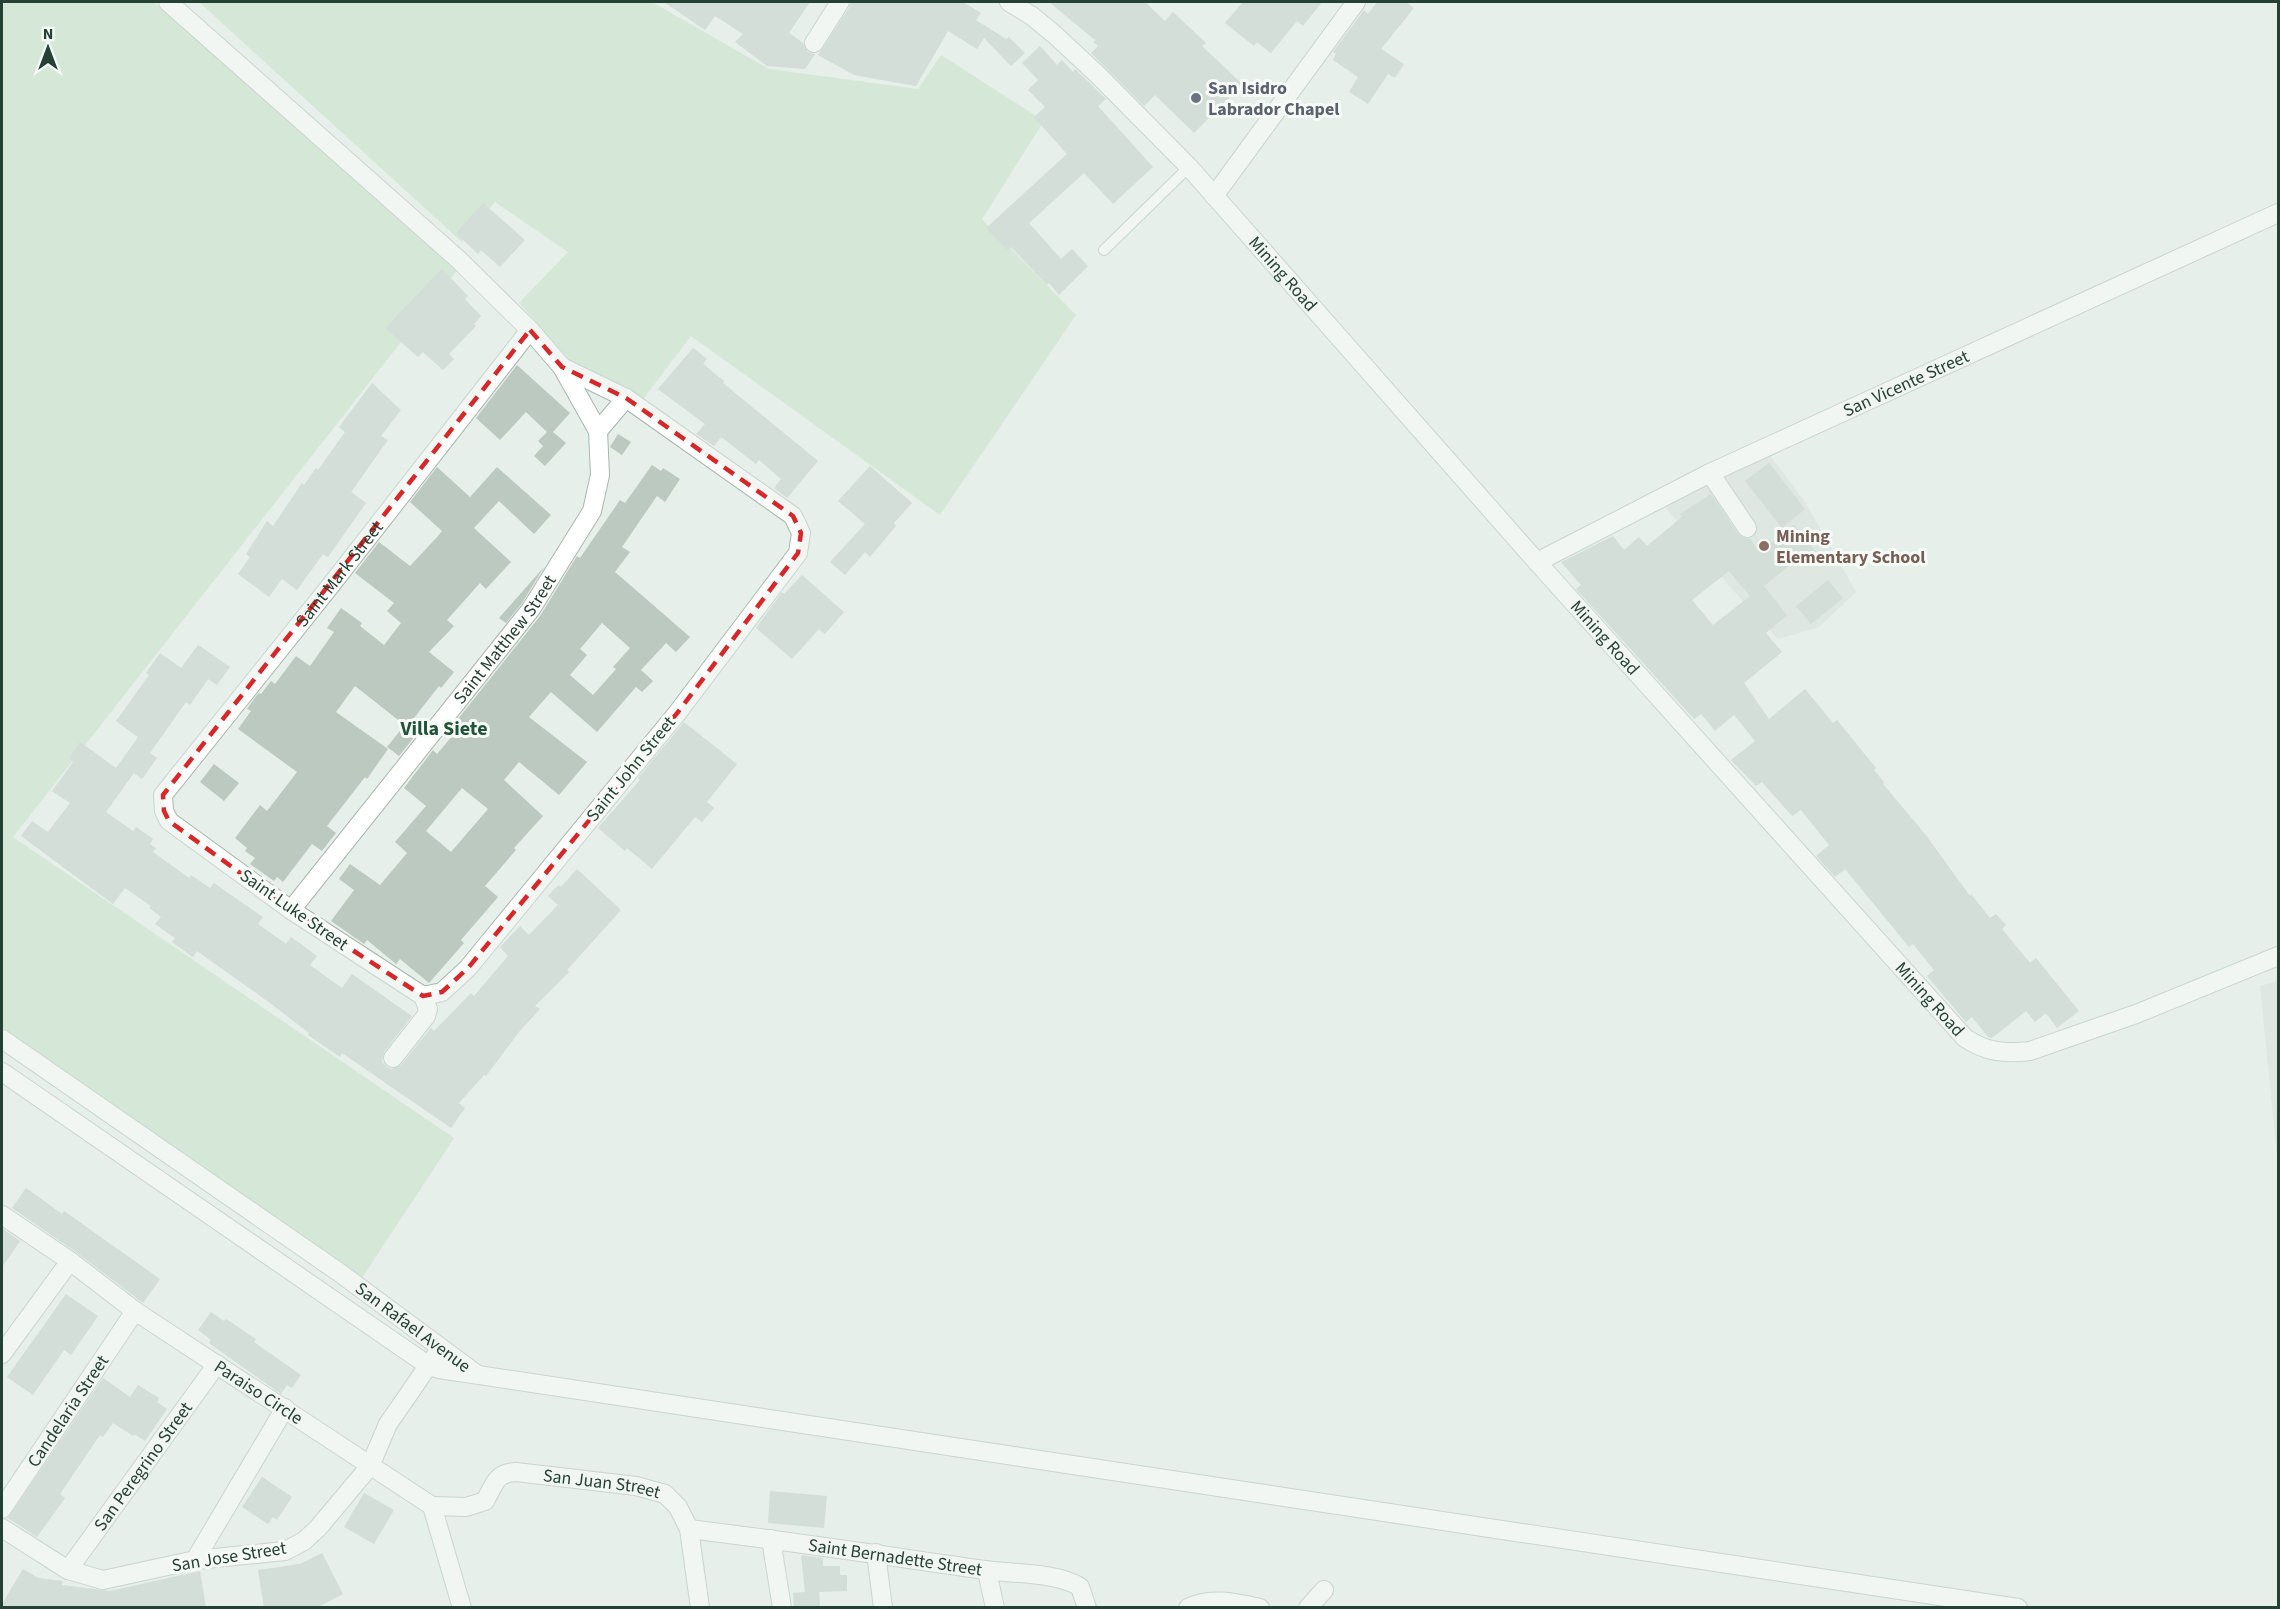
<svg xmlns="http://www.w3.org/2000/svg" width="2280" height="1609" viewBox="0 0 2280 1609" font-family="'Source Sans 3',sans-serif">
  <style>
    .built { fill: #d4ded7 }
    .green { fill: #c0dfc1 }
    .building { fill: #bbc9c1; fill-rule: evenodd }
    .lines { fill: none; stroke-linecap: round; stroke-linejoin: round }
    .lane-casing { stroke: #a8b7af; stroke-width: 12 }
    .street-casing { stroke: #a8b7af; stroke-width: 20 }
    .secondary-casing { stroke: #a4baae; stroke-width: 20 }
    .lane { stroke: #fff; stroke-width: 10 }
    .street { stroke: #fff; stroke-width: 18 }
    .secondary { stroke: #fff; stroke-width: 18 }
    .marked { fill: none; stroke: #d62828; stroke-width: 4.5; stroke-dasharray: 12 8; stroke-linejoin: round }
    .worship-dot { fill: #6b7280; stroke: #f7fbf8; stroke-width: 2 }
    .education-dot { fill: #8d6e63; stroke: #f7fbf8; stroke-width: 2 }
    .labels { text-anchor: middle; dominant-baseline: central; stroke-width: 6; stroke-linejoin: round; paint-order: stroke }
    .worship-label { font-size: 18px; font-weight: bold; fill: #5b616d; stroke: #f7fbf8; text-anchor: start }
    .street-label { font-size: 18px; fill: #254133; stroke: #f7fbf8 }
    .education-label { font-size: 18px; font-weight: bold; fill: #785e54; stroke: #f7fbf8; text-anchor: start }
    .neighbourhood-label { font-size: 20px; font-weight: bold; fill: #21533b; stroke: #f7fbf8 }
  </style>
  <rect width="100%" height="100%" fill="#e6efe9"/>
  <path class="built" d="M1769,454L1805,502L1856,592L1819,627L1778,639L1732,589L1662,503Z
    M2278,981V1165L2260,986Z"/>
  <path class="green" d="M2,2H154L459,268L13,837L454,1138L362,1278L2,1027Z
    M199,2H652L769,69L918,89L941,55L1044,121L982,219L1076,315L940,515L691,336L641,402L572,363L519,303L568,252L495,202L462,242Z"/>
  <path class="building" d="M664,2H810L789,33L803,43L808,52L815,54L805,69L767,66L735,42L743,34L715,16L705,30Z
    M851,2H963L981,13L976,20L1006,39L1009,37L1025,53L1011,66L984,38L977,49L948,31L916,86L854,75L818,55L849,8Z
    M1049,2H1145L1165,21L1173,12L1206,43L1202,46L1242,84L1194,133L1155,95L1144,106L1091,53L1098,46L1093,42L1095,40Z
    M1243,2H1322L1303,26L1297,21L1271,53L1257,42L1254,46L1225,23Z
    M1377,2H1406L1414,8L1381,49L1404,64L1395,78L1388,74L1368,104L1349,92L1358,77L1333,60L1336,54L1333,52L1364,10L1368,14Z
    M1040,46L1057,65L1062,60L1073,72L1075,69L1106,99L1098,106L1153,167L1113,204L1084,173L1029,223L1061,259L1072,249L1088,266L1059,295L1049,283L1047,285L1011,247L1008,251L986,228L1067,154L1034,117L1045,107L1028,90L1038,80L1022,63Z
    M483,203L525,240L500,267L481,250L478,254L456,233Z
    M442,269L468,296L465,299L481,316L474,324L476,326L449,354L454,359L443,370L423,352L418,357L385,328Z
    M693,348L707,359L703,364L724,381L723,383L818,461L787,498L774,488L781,479L759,460L756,464L721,437L714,446L696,434L705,424L658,389Z
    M517,365L570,413L553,432L566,443L545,466L534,456L543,446L538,441L547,432L526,412L500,440L476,418Z
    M372,383L401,410L381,436L388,440L351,492L366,503L328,557L323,554L297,590L282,579L269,597L238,574L250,557L246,554L267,521L273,526L302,483L304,485L316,468L318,470L345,432L339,427Z
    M618,434L631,442L622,455L610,447Z
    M1769,463L1805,509L1782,528L1745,481Z
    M652,465L661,471L663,468L680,479L665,502L657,496L622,547L630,552L615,572L690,637L676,652L666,643L641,670L653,681L642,692L636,687L597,732L551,692L529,717L587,762L559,795L519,762L504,780L543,816L514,848L516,850L485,886L498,897L461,940L464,943L429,983L400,959L396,964L367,940L364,944L331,921L354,890L339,879L350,864L380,885L407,853L395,842L426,806L404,788L433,750L437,754L459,728L454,724L540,616L577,556L580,558L620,500L625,503ZM602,623L630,648L613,667L616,669L593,695L570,675L587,655L580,649ZM462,788L488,809L451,852L426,831Z
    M870,466L912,503L894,523L896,526L870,557L865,552L845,575L830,562L865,524L838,501Z
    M437,467L470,497L497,467L551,515L534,534L499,501L474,528L511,562L486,589L480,583L447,620L454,626L429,652L454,672L441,688L439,686L407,727L355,686L336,712L388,749L367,779L365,777L327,826L336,833L322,851L312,844L283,882L277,877L274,881L250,864L255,858L245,851L247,848L235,838L260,805L267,811L297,772L238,729L251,711L247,709L256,696L259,693L261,694L271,681L275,684L296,656L310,666L334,632L327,628L341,608L362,623L360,626L384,645L401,623L387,611L394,603L355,573L379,542L410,566L438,536L442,531L410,502Z
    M1711,494L1738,534L1743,538L1750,539L1759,552L1794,525L1821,558L1808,567L1800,557L1764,586L1787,615L1766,633L1782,652L1744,683L1769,719L1805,689L1833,723L1837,720L1876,768L1874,770L1884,782L1883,784L1925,834L1970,896L1971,894L1990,918L1996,914L2006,925L2002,929L2030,963L2036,958L2079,1011L2057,1028L2046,1013L2035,1022L2026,1011L1992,1038L1988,1037L1972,1017L1966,1022L1927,976L1934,970L1913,944L1909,947L1845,869L1835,877L1816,856L1829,845L1801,810L1792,816L1762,782L1756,786L1731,760L1755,741L1734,715L1715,731L1701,714L1694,719L1576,589L1581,585L1561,562L1613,536L1624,550L1639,537L1647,546L1682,517L1680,514ZM1729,571L1750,596L1713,625L1692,600Z
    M544,567L522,603L506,623L499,618Z
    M802,575L844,612L825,634L819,629L792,659L756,628L782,592L784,594Z
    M1828,580L1843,598L1811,624L1796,606Z
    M198,645L230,667L217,685L208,679L190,705L186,702L150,753L157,758L142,779L134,773L106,812L133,831L136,827L153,839L150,844L156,848L153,852L189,878L191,875L210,888L214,883L263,917L258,924L286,944L291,937L305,947L317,956L310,965L342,988L352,974L412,1016L384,1052L382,1062L387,1067L392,1069L401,1065L431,1028L434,1031L471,993L474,996L508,956L500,947L520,926L529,935L558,905L548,896L558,885L561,887L577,869L621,910L567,970L569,972L535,1006L540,1009L519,1032L486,1076L484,1075L459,1103L465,1108L451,1128L342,1053L340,1057L308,1035L309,1033L270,1003L197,951L193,957L172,942L175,938L155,924L161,917L149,908L151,906L125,888L113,904L21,836L32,821L48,832L70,803L52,791L73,762L69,758L80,742L116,768L138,737L116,721L149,675L146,673L160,653L181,668Z
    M684,722L737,764L707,802L714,808L702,822L695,817L652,869L627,848L625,851L598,828L640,780L638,778Z
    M403,727L415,736L399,756L387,747Z
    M214,764L239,783L224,801L200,782Z
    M26,1188L62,1214L64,1211L160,1279L143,1303L76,1252L12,1208Z
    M2,1228L20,1241L2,1267Z
    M66,1294L98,1316L71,1355L64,1350L33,1395L7,1377Z
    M211,1312L224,1321L226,1319L256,1339L254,1342L301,1375L292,1388L287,1385L281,1394L209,1343L211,1340L198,1330Z
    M103,1378L130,1397L138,1385L159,1398L157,1402L167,1409L145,1441L134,1434L133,1436L113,1423L103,1437L100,1435L60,1494L65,1498L37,1537L8,1518Z
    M262,1477L292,1497L277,1520L273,1517L268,1524L242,1507Z
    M770,1491L827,1496L824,1528L768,1523Z
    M364,1493L394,1510L374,1544L344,1527Z
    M322,1553L343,1594L316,1608H264L258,1570L300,1564Z
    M801,1555L823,1558V1566H840V1575H847V1591L819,1592L820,1608H794L793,1593L805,1592Z
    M23,1569L38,1578L62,1581V1585L110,1591L200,1571L206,1608H2V1604Z"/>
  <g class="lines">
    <g class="lane-casing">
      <path id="lane" d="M1104,250L1189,167"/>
    </g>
    <g class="street-casing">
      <g id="street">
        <path d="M168,2L459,260L530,330L562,367L626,398L793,516L801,533L798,553L678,712L468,968L442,992L423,996"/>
        <path d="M814,43L840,2"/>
        <path d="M1214,196L1356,2"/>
        <path d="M598,431L626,398"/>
        <path d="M1710,473L1747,528"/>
        <path id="s1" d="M1537,562L1710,473L2278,213"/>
        <path id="s2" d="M291,910L531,609L592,511L600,475L598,431L562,367"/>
        <path id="s3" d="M2,1039L340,1273L475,1373"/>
        <path id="s4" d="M393,1058L426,1016L428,1009L423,996L291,910L169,821L164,811L163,795L331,585L530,330"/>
        <path d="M2,1072L429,1366L439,1369L2018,1608"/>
        <path id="s5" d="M2,1215L70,1261L135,1311L432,1506L462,1608"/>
        <path d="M2,1354L70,1261"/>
        <path id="s6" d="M432,1506L466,1507L485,1501C495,1484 495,1473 516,1472L636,1486L665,1494L678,1507L689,1529L700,1608"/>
        <path id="s7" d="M2,1509L135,1311"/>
        <path d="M2,1528L68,1570L103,1580L195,1560L285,1551L304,1541L318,1528L370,1466L388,1424L435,1356"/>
        <path id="s8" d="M689,1529C788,1541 887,1556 985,1570C1012,1574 1057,1572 1080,1587L1087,1608"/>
        <path d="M771,1539L782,1608"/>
        <path d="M876,1553L883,1608"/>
        <path d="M195,1560L285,1408"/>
        <path id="s9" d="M68,1570L217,1364"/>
        <path d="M987,1571L995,1608"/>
        <path d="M1188,1608C1210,1596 1237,1603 1260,1608"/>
        <path d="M1308,1608L1324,1590"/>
      </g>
    </g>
    <g class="secondary-casing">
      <g id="secondary">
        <path id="s10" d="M1009,2L1032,16L1055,35L1099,76L1189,167L1537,562L1965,1038C1986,1052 2004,1054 2030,1051L2136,1014L2278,956"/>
      </g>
    </g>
    <use href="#lane" class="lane"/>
    <use href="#street" class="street"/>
    <use href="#secondary" class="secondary"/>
  </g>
  <path d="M0 0H2280V1609H0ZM530,330L562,367L626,398L793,516L801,533L798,553L678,712L468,968L442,992L423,996L291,910L169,821L164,811L163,795Z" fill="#e6efe9" fill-opacity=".55" fill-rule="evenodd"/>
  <path class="marked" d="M530,330L562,367L626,398L793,516L801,533L798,553L678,712L468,968L442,992L423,996L291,910L169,821L164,811L163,795Z"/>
  <circle class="worship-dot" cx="1196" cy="98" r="6"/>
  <circle class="education-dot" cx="1764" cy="546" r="6"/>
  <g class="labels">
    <g class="worship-label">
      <text x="1208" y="88">San Isidro<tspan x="1208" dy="21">Labrador Chapel</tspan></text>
    </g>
    <g class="street-label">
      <text stroke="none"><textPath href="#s10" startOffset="387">Mining Road</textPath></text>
      <text stroke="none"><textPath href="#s1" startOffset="410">San Vicente Street</textPath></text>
      <text stroke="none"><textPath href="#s4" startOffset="693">Saint Mark Street</textPath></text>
      <text stroke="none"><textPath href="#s10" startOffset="873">Mining Road</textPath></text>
      <text stroke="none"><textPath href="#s2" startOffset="345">Saint Matthew Street</textPath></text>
      <text transform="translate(631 769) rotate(-51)">Saint John Street</text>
      <text transform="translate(294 910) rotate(35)">Saint Luke Street</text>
      <text stroke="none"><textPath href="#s10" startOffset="1359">Mining Road</textPath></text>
      <text stroke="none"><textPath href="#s3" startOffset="502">San Rafael Avenue</textPath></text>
      <text stroke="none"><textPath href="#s5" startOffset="312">Paraiso Circle</textPath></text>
      <text stroke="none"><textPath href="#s7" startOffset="118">Candelaria Street</textPath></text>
      <text stroke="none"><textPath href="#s9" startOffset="128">San Peregrino Street</textPath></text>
      <text stroke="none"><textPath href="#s6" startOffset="186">San Juan Street</textPath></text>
      <text transform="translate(229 1557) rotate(-9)">San Jose Street</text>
      <text stroke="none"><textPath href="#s8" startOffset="208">Saint Bernadette Street</textPath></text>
    </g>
    <g class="education-label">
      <text x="1776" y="536">Mining<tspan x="1776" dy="21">Elementary School</tspan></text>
    </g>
    <g class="neighbourhood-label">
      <text x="444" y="729">Villa Siete</text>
    </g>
  </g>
  <rect width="2280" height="1609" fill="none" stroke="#254133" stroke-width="6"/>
  <g transform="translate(48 48)" stroke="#f7fbf8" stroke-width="4.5" paint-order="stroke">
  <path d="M0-4.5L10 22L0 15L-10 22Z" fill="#254133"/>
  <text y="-9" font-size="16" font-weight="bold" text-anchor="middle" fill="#254133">N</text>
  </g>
</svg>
